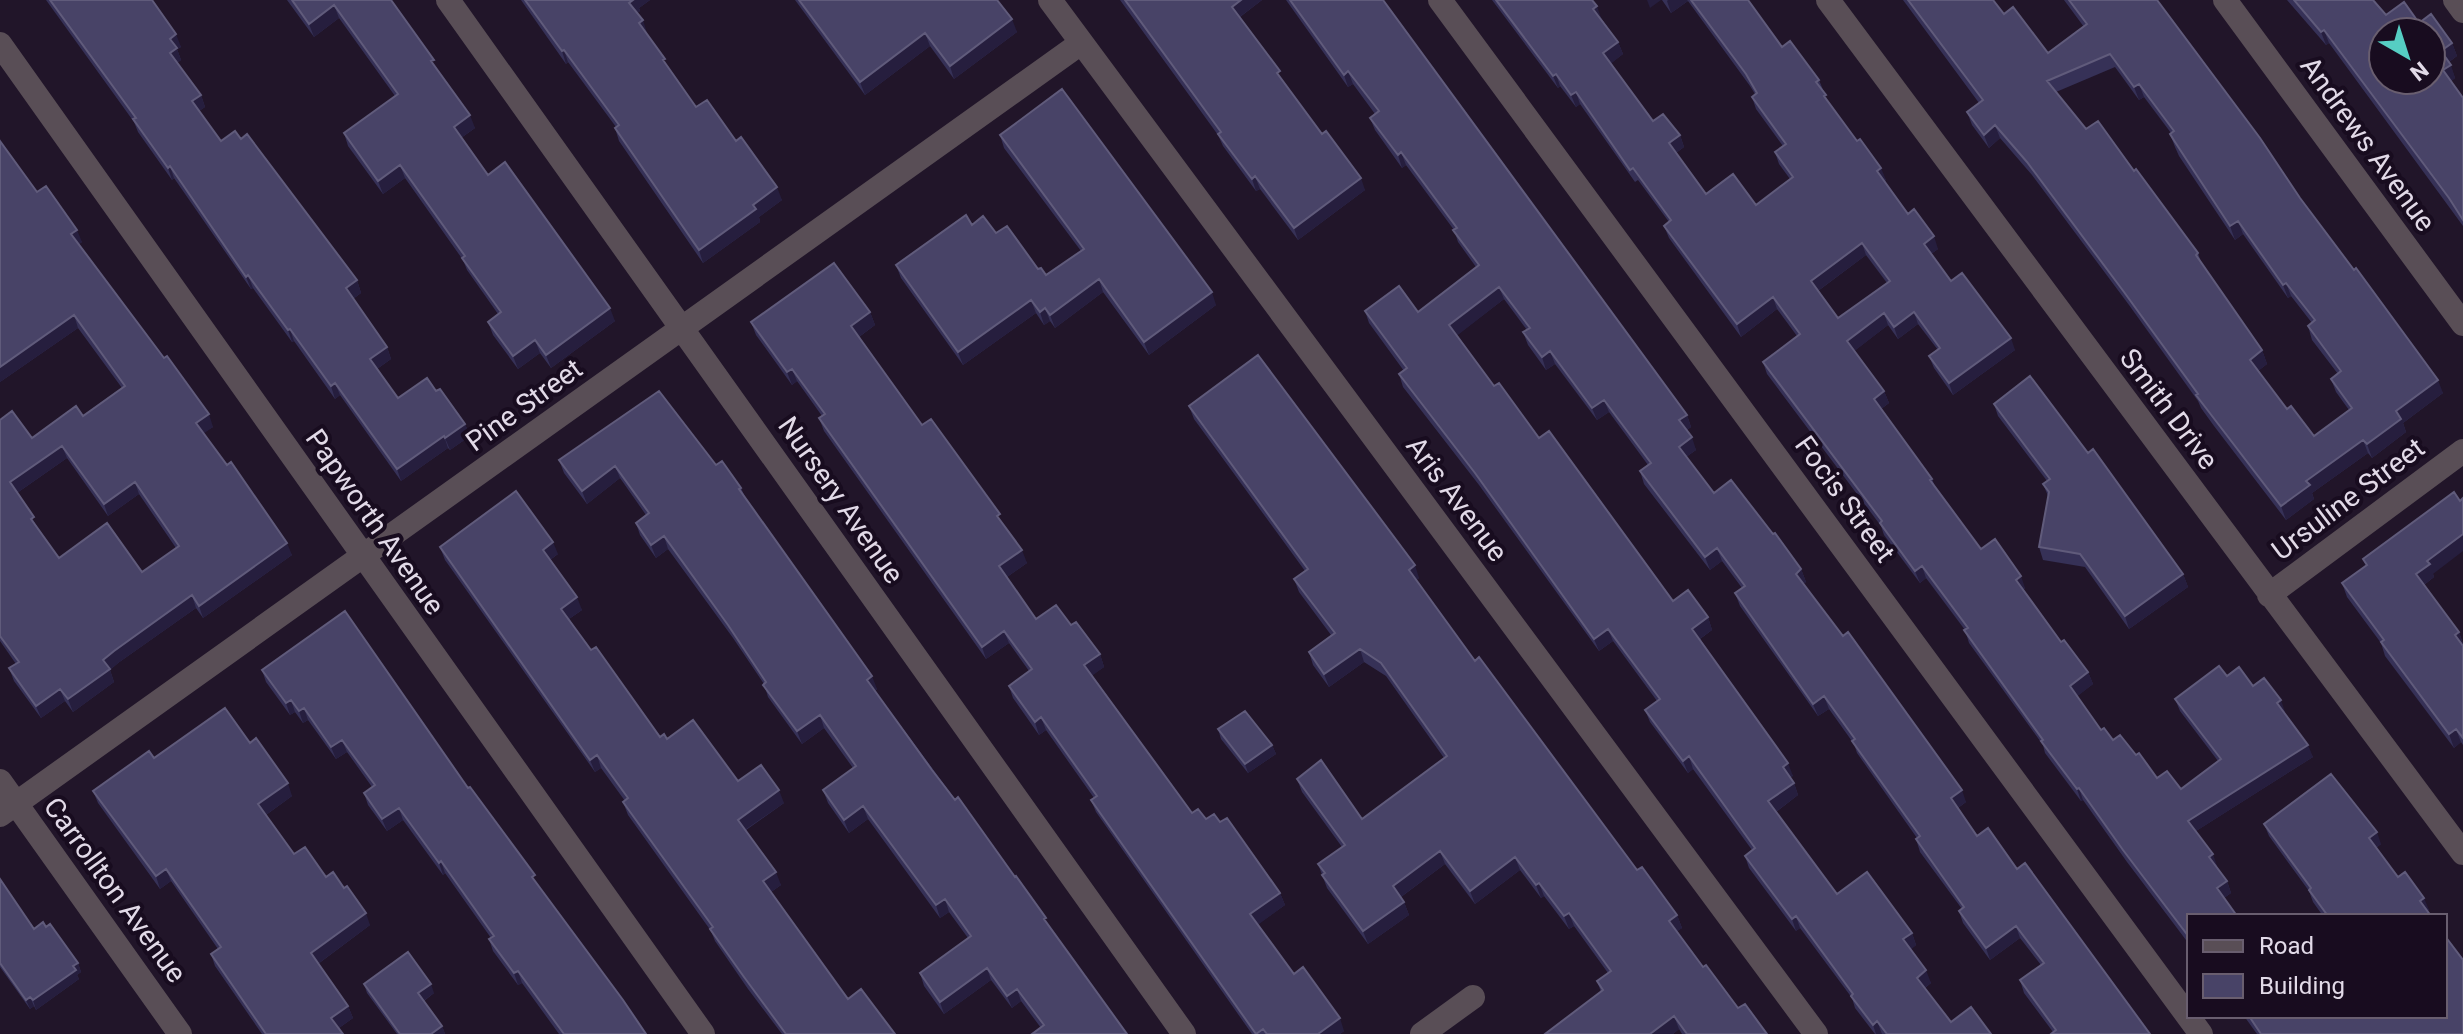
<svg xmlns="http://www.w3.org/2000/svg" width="2463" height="1034" viewBox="0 0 2463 1034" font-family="Roboto,sans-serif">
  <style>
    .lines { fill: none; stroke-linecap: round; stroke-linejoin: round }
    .street { stroke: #594e56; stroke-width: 24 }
    .wall { fill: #363157; fill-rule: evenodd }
    .shaded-wall { fill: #261e3e }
    .building { fill: #484367; stroke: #605b7b; stroke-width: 2; fill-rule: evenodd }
    .labels { text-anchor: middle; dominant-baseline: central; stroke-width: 8; stroke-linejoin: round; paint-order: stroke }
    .street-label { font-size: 28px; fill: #e2dae8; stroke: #180c1f }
  </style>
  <rect width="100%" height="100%" fill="#211529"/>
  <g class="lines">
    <path class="street" d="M448,0L1184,1034
      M1050,0L1816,1034
      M1440,0L2201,1034
      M1828,0L2463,853
      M2225,0L2463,324
      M2455,0L2463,11
      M0,44L703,1034
      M2269,595L2463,451
      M0,781L180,1034
      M0,815L1081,43
      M1422,1034L1473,997"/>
  </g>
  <path class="wall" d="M46,0H152L181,47L177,49L181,60L177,63L201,95L205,107L199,111L221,141L357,280L361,293L353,299L387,347L391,359L377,369L398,398L436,391L465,424L470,436L450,450L448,448L401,481L340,395L335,399L294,341L292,342L253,288L251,289L174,178L172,180L138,132L134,122Z
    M287,0H391L475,128L461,138L488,175L615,321L551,368L540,353L518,369L493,335L488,322L498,314L467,270L463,260L405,178L383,194L348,146L344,133L395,96L339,18L314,37Z
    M521,0H650L639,8L640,11L637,13L647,34L668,69L696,107L736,141L782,200L759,217L760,222L703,263L619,141L615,128L616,127L568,62L566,64Z
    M795,0H997L1017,32L954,79L930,46L865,95Z
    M1120,0H1262L1240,17L1284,83L1365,190L1298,240L1260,189L1256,191L1223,146L1218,135Z
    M1286,0H1383L1687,415L1691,427L1687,430L1696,450L1686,457L1714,493L1773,534L1801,569L1806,582L1803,584L1966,802L1958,808L1977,836L2017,869L2150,1034L2053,1032L2024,993L2020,980L2041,965L2020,938L1990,960L1963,923L1959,911L1962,909L1920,852L1916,839L1917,838L1857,753L1854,744L1829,709L1818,716L1740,606L1735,593L1742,588L1722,561L1710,570L1644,484L1640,471L1648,465L1609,412L1597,420L1555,364L1546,370L1528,345L1523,332L1527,330L1504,299L1457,335L1494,386L1539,438L1673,601L1708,617L1712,630L1700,639L1793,776L1790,777L1794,783L1798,795L1776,812L1837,894L1912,933L1916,945L1911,949L1931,983L1925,988L1951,1022L1991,1034H1875L1855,1008L1852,998L1800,928L1796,931L1749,868L1745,856L1752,850L1693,769L1688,773L1650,722L1645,710L1657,701L1613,641L1599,651L1479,485L1403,387L1399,374L1404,371L1369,323L1365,311L1418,312L1476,267L1458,242L1454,230L1406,165L1402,168L1375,130L1370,118L1375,114L1353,84L1348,87Z
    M1492,0H1592L1601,18L1618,42L1623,54L1611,63L1653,121L1680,135L1684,147L1676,153L1706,194L1756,205L1790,179L1779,164L1775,152L1783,146L1756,109L1752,97L1755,94L1750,86L1688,1L1671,13L1662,0H1748L1782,47L1819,80L1828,102L1886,180L1884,181L1908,214L1938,249L1931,254L1951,281L2015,350L1953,395L1934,368L1929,356L1938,350L1918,324L1898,339L1888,325L1854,351L1884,391L1889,403L1881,409L1932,479L1936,489L1981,549L2025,588L2023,590L2061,642L2088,672L2093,684L2077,696L2101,730L2113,740L2136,755L2157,778L2181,789L2218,761L2180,711L2175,699L2227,676L2253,686L2285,712L2284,713L2313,757L2196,831L2217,866L2216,867L2227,881L2231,893L2224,898L2189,916V944L2127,862L2083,800L2081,801L2045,753L2043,745L1969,643L1965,630L1926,578L1920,583L1884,535L1881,526L1767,374L1763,362L1797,336L1777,309L1741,337L1669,238L1664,226L1669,222L1638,180L1635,182L1580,104L1576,107L1560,86L1558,88ZM1866,255L1887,283L1838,318L1818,291Z
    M1903,0H1993L2004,14L2048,53L2084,27L2064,0H2157L2300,198L2443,393L2403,423L2406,432L2372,458L2368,453L2312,493L2314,499L2286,520L2214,426L2201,408L2198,401L2129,305L2032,175L2000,138L1989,148L1972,125L1967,112L1979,103ZM2115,67L2139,100L2144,97L2171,133L2170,134L2175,147L2179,156L2235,240L2243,234L2288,298L2291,296L2312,323L2308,326L2312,340L2338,374L2331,379L2336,392L2349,410L2314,436L2287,409L2258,371L2267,364L2262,350L2202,265L2198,253L2134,171L2086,129L2056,92Z
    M2287,0H2373L2386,15L2419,23L2452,43L2457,56L2449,62L2455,78L2451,81L2463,98V226L2329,43L2326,45Z
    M1000,135L1216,305L1149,355L1103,292L1055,328L1050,321L1044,325L1036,313L963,365L901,278L896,265L972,225L996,233L1046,275L1081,251L1004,148Z
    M37,192L82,242L79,244L213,427L203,433L292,555L203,618L196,608L118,663L110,670L114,682L73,712L65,701L41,718L14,681L9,668L16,664L0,641V420L32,438L83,416L122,388L78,328L0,382ZM67,458L108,516L139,494L176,548L142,572L59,558L39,530L17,493Z
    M870,312L875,325L859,337L922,425L1004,525L1027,563L1007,577L1036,619L1071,625L1100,654L1104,667L1092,675L1192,813L1206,819L1280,893L1285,905L1258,924L1294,974L1344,1031L1340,1034H1252L1096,812L1091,800L1094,798L1046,730L1039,735L1013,698L1009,686L1029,671L1009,643L986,659L824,431L819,418L822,416L797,381L792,385L756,335L751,322Z
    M1994,404L2088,453L2183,574L2188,587L2129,629L2085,567L2043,560L2039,547L2048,496L2043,484L2047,481L1998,416Z
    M1189,406L1419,578L1416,580L1475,661L1637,870L1677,915L1682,928L1677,931L1703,967L1738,1008L1767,1034H1682L1679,1029L1673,1034H1544L1601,992L1597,981L1608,973L1574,926L1569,929L1544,896L1541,898L1520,870L1475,904L1445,864L1401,897L1404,902L1409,915L1368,944L1327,888L1318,864L1342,847L1302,792L1297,779L1362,819L1444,758L1386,676L1364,662L1329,687L1313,665L1309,652L1331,635L1299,592L1294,579L1305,571L1194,419Z
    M559,460L716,465L741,488L745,497L877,689L875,691L1049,926L1127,1034L1041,1028L1021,1001L1012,1008L991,980L944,1014L924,986L920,973L968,938L949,912L940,918L868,819L849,833L828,803L823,790L853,768L824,728L802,744L768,697L764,684L733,638L668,549L656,558L640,535L636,523L646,515L620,478L587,504L564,473Z
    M440,547L558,554L550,560L582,610L569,619L591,650L660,737L667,739L738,781L784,803L746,830L781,885L771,892L848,999L895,1034H782L748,989L715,941L711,931L628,815L623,802L625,801L601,768L595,772L445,560Z
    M2363,559L2433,574L2434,577L2424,585L2459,632L2463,644V745L2461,742L2454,748L2385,656L2381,643L2347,597L2342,583L2366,566Z
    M262,670L468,788L646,1034H559L522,983L518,985L493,951L489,939L491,938L445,873L443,875L403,820L387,831L368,805L364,793L372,787L347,752L336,759L308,720L303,723L295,712L290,715L266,682Z
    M1218,729L1272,745L1276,754L1248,773L1221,739Z
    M250,743L292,796L266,815L294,854L326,877L370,925L318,964L348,1006L353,1018L339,1028L343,1034H262L215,966L211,954L218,949L171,881L160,889L98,803L93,791L154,758Z
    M2264,824L2381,844L2376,848L2398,877L2429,910L2427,911L2430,916H2323L2313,902L2309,891L2269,836Z
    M0,879L34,929L78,963L81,972L77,975L79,979L36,1010L34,1006L30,1009L0,967Z
    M364,984L434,993L424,1001L442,1026L445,1034H397L367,993Z
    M2244,1016H2445L2463,1034H2257Z"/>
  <path class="shaded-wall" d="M633,0H650L639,8L640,11L634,16L629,3Z
    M1241,0H1262L1237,19L1232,7Z
    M1647,0H1661L1650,8Z
    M1668,0H1687L1688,1L1671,13L1667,1Z
    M334,5L339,18L314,37L309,24Z
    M1597,6L1601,18L1598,21L1593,9Z
    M1012,19L1017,32L954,79L950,66Z
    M643,20L647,33L644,35L639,23Z
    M2324,30L2329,43L2326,45L2321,32Z
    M925,33L930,46L865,95L860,82Z
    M176,34L181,47L177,49L181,60L174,65L170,53V39Z
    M1618,42L1623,54L1608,66L1603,53Z
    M2452,43L2457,56L2446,64L2441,51Z
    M564,50L568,62L566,64L562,51Z
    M2451,65L2455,78L2448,84L2443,70Z
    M1348,71L1353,84L1348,87L1344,75Z
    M1556,74L1560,86L1558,88L1553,76Z
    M2139,84L2144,97L2139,100L2134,87Z
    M1576,92L1580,104L1576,107L1571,95Z
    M201,95L205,107L196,113L192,101Z
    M470,115L475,128L458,140L454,127Z
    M1995,125L2000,138L1989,148L1984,135Z
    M1680,135L1684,147L1673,155L1669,143Z
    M1401,152L1406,165L1402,168L1398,155Z
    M400,165L405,178L383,194L378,181Z
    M170,166L174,178L172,180L168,168Z
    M1881,168L1886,180L1881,183L1877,171Z
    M1255,176L1260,189L1256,191L1252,179Z
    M1361,178L1365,190L1298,240L1294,228Z
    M777,187L782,200L759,217L760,222L703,263L699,250L753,205Z
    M2238,221L2243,234L2235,240L2230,226Z
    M77,230L82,242L76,246L71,234Z
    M1934,236L1938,249L1928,256L1924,244Z
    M1862,243L1866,255L1815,293L1811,281Z
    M248,275L253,288L251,289L246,277Z
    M1099,279L1103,292L1055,328L1050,315Z
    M357,280L361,293L350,301L346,288Z
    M2286,283L2291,296L2288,298L2283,285Z
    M1499,287L1504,299L1454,338L1449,325Z
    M1212,292L1216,305L1149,355L1144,342Z
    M1773,297L1777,309L1741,337L1737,324Z
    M1031,300L1036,313L963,365L958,352Z
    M610,308L615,321L551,368L546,355Z
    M1045,308L1050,321L1044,325L1040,312Z
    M870,312L875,325L856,339L851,326Z
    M1914,312L1918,324L1898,339L1894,327Z
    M1884,313L1888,325L1852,353L1847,341Z
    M74,315L78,328L0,382V367Z
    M290,329L294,341L292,342L288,330Z
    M2011,338L2015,350L1953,395L1949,383Z
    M535,340L540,353L518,369L513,356Z
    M387,347L391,359L374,371L370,359Z
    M2262,350L2267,364L2254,374L2250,360Z
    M1550,351L1555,364L1546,370L1542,357Z
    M792,369L797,381L792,385L787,372Z
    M2438,380L2443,393L2403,423L2406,432L2372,458L2367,444L2396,411Z
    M335,383L340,395L335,399L331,386Z
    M1884,391L1889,403L1878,411L1874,399Z
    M1604,400L1609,412L1597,420L1592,408Z
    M209,414L213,427L200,436L196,423Z
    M1687,415L1691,427L1684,432L1679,420Z
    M465,424L470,436L450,450L445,438Z
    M444,436L448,448L401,481L397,469Z
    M1692,437L1696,450L1683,459L1679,447Z
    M2363,440L2368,453L2312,493L2314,499L2286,520L2281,506L2306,481Z
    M62,446L67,458L14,495L10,482Z
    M615,466L620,478L587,504L582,491Z
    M135,482L139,494L108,516L104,504Z
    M2463,534V551L2433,574L2434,577L2421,587L2416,574L2427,561Z
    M664,536L668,549L656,558L651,545Z
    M553,542L558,554L547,562L543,550Z
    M287,543L292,555L203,618L199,606Z
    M1717,548L1722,561L1710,570L1705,557Z
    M1022,550L1027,563L1004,579L999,566Z
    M1415,565L1419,578L1413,583L1409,570Z
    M1922,566L1926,578L1920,583L1915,571Z
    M1801,569L1806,582L1800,586L1796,574Z
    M2183,574L2188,587L2129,629L2125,616Z
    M2021,576L2025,588L2020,592L2016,580Z
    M192,595L196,608L118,663L110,670L114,682L73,712L68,699L103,660L114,651Z
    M577,597L582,610L566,621L561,609Z
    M1708,617L1712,630L1697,641L1692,629Z
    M1608,629L1613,641L1599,651L1594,639Z
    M1004,631L1009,643L986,659L982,647Z
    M2459,632L2463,644V646L2455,635Z
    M1360,649L1364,662L1329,687L1324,674Z
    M1100,654L1104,667L1089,678L1084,665Z
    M2088,672L2093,684L2074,699L2070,686Z
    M872,676L877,689L872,693L867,680Z
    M60,689L65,701L41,718L36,706Z
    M1824,696L1829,709L1818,716L1813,704Z
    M291,700L295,712L290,715L286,703Z
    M2281,700L2285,712L2281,715L2277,703Z
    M304,708L308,720L303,723L299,711Z
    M820,715L824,728L802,744L797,731Z
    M1041,717L1046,730L1039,735L1035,722Z
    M2456,729L2461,742L2454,748L2449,734Z
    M342,740L347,752L336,759L331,747Z
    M1272,745L1276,754L1248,773L1245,764Z
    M2308,745L2313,757L2193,833L2188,821Z
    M597,755L601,768L595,772L590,760Z
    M1689,756L1693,769L1688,773L1683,761Z
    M1788,763L1793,776L1787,779L1783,767Z
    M288,783L292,796L263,817L258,804Z
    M1794,783L1798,795L1773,814L1768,801Z
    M2079,788L2083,800L2081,801L2077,789Z
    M779,790L784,803L742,832L738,820Z
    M1962,790L1966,802L1955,810L1951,798Z
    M863,806L868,819L849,833L844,820Z
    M399,808L403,820L387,831L382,819Z
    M2377,832L2381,844L2373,850L2369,838Z
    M1440,851L1445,864L1398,899L1393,886Z
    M2213,854L2217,866L2213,869L2209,857Z
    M1515,857L1520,870L1475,904L1470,891Z
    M441,861L445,873L443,875L439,863Z
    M166,869L171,881L160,889L156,876Z
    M776,872L781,885L768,894L763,881Z
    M2227,881L2231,893L2221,900L2217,888Z
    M1539,883L1544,896L1541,898L1536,885Z
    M1280,893L1285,905L1255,927L1250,914Z
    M2424,898L2429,910L2424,913L2420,901Z
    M945,899L949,912L940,918L936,905Z
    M1404,902L1409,915L1368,944L1363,931Z
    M366,913L370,925L315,966L311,953Z
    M1569,913L1574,926L1569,929L1564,916Z
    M1677,915L1682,928L1674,934L1669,921Z
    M1796,916L1800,928L1796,931L1792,919Z
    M2016,926L2020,938L1990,960L1986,948Z
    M1912,933L1916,945L1908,952L1903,939Z
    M78,963L81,972L77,975L79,979L36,1010L33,1000Z
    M987,968L991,980L944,1014L940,1002Z
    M1926,970L1931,983L1922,990L1917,978Z
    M518,971L522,983L518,985L514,973Z
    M431,984L434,993L422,1002L418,993Z
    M1017,989L1021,1001L1012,1008L1007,996Z
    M30,997L34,1006L30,1009L26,1000Z
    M348,1006L353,1018L336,1030L331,1018Z
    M1674,1016L1679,1029L1673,1034H1650Z
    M1340,1018L1344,1031L1340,1034H1318Z
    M1877,1021L1882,1034H1876L1873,1025Z
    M442,1026L445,1034H431Z"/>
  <path class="building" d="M50,0H152L176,34L170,39L177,48L170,53L201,95L192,101L221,141L235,131L241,139L247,134L357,280L346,288L387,347L370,359L398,398L427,378L436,391L440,389L465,424L445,438L444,436L397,469L335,383L331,386L290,329L288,330L248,275L246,277L170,166L168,168L133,119L136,118Z
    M292,0H391L434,60L431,61L470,115L454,127L488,175L505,162L610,308L546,355L535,340L513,356L488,322L501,312L462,258L465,256L400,165L378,181L344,133L398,94L334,5L309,24Z
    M525,0H633L629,3L643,20L639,23L665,59L663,60L696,107L707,100L736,141L741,137L777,187L753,205L756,209L699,250L615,128L619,125L564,50L562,51Z
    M799,0H997L1012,19L950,66L925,33L860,82Z
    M1125,0H1241L1232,7L1280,71L1277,73L1322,134L1326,131L1361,178L1294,228L1255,176L1252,179L1218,134L1221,132Z
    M1290,0H1383L1687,415L1679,420L1692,437L1679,447L1714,493L1731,480L1773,534L1775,533L1801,569L1796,574L1843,636L1848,632L1962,790L1951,798L1977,836L1988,828L2017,869L2025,863L2150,1034H2051L2056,1030L2020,980L2044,963L2016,926L1986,948L1959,911L1964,907L1916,839L1920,836L1852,741L1855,739L1824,696L1813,704L1735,593L1745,586L1717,548L1705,557L1640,471L1651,463L1604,400L1592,408L1550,351L1542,357L1523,332L1530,328L1499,287L1449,325L1494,386L1499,383L1539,438L1549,431L1673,601L1688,590L1708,617L1692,629L1788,763L1783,767L1794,783L1768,801L1837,894L1867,872L1912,933L1903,939L1926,970L1917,978L1951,1022L1971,1007L1991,1034H1887L1877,1021L1873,1025L1851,996L1853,994L1796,916L1792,919L1745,856L1755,848L1689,756L1683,761L1645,710L1660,699L1608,629L1594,639L1475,473L1399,374L1407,368L1365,311L1399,286L1418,312L1479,265L1453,230L1457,228L1401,152L1398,155L1370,118L1379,111L1348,71L1344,75Z
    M1496,0H1592L1597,6L1593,9L1618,42L1603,53L1653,121L1663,114L1680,135L1669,143L1706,194L1733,174L1756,205L1793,177L1775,152L1786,144L1752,97L1757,93L1746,74L1691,0H1748L1782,47L1790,41L1819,80L1816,82L1826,95L1824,96L1857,141L1860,139L1881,168L1877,171L1908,214L1914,209L1934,236L1924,244L1951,281L1962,273L2011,338L1949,383L1929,356L1940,348L1914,312L1894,327L1884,313L1847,341L1884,391L1874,399L1932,479L1930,480L1981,549L1995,539L2021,576L2016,580L2061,642L2064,640L2088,672L2070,686L2101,730L2104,728L2113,740L2120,735L2136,755L2139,753L2157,778L2167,771L2181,789L2221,759L2175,699L2219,666L2227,676L2239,667L2253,686L2264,678L2281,700L2277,703L2308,745L2188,821L2213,854L2209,857L2227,881L2217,888L2237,916H2189V937L2123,850L2079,788L2077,789L2041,741L2043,740L1964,630L1968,628L1922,566L1915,571L1880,523L1882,521L1763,362L1800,334L1773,297L1737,324L1664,226L1671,220L1633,168L1630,170L1576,92L1571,95L1556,74L1553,76ZM1862,243L1890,281L1838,318L1811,281Z
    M1908,0H1993L2004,14L2013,7L2048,53L2087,24L2069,0H2157L2260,138L2300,198L2354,270L2356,268L2438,380L2396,411L2401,419L2367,444L2363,440L2306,481L2310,485L2281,506L2209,412L2196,395L2198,394L2124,292L2027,162L1995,125L1984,135L1967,112L1983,100ZM2110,54L2134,87L2139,84L2174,131L2170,134L2175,142L2230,226L2238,221L2283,285L2286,283L2315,320L2308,326L2341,371L2331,379L2352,408L2314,436L2291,406L2287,409L2250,360L2262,350L2196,255L2198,253L2136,169L2134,171L2098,121L2086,129L2047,81Z
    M2294,0H2373L2386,15L2404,2L2419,23L2431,14L2452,43L2441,51L2451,65L2443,70L2463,98V220L2449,198L2324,30L2321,32ZM2383,32H2431V80H2383Z
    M1062,89L1212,292L1144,342L1099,279L1050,315L1045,308L1040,312L1031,300L958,352L896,265L966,215L972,225L983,216L996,233L1007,226L1038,269L1041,268L1046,275L1084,249L1000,135Z
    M0,141L37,192L46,186L77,230L71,234L164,358L167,356L209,414L196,423L227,465L231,462L287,543L199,606L192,595L114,651L103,660L110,669L68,699L60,689L36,706L9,668L19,662L0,636V420L12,411L32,438L76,406L83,416L125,386L74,315L0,367ZM62,446L104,504L135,482L179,546L142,572L107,523L59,558L31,519L34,517L10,482Z
    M834,263L870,312L851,326L922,425L931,419L1000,514L997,516L1022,550L999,566L1036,619L1056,605L1071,625L1076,622L1100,654L1084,665L1192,813L1198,809L1206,819L1214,814L1220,822L1227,818L1280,893L1250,914L1294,974L1303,967L1340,1018L1318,1034H1267L1263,1029L1256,1034L1091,800L1097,796L1041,717L1035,722L1009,686L1032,669L1004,631L982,647L819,418L825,414L792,369L787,372L751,322Z
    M1258,355L1415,565L1409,570L1475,661L1479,657L1637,870L1642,867L1677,915L1669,921L1703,967L1706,965L1738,1008L1745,1004L1767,1034H1687L1674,1016L1650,1034H1545L1603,990L1597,981L1611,971L1569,913L1564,916L1539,883L1536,885L1515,857L1470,891L1440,851L1393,886L1404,902L1363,931L1322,875L1325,873L1318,864L1345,845L1297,779L1321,760L1362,819L1447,756L1381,663L1360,649L1324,674L1309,652L1335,633L1294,579L1308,569L1189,406Z
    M2030,376L2088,453L2093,449L2183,574L2125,616L2080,554L2039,547L2049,492L2043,484L2050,479L1994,404Z
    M659,391L716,465L722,461L741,488L739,489L872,676L867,680L932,770L955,800L958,797L1015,877L1016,876L1046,918L1044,919L1127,1034H1032L1044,1025L1017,989L1007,996L987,968L940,1002L920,973L971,936L945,899L936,905L863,806L844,820L823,790L856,766L820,715L797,731L763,685L766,682L728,625L664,536L651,545L636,523L649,513L615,466L582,491L559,460Z
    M516,491L553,542L543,550L577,597L561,609L591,650L596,647L660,737L664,734L667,739L693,720L738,781L761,765L779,790L738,820L776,872L763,881L848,999L861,989L895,1034H786L744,977L710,929L713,927L623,802L628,798L597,755L590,760L440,547Z
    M2454,492L2460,501L2463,498V534L2427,561L2430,564L2416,574L2459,632L2455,635L2463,646V738L2456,729L2449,734L2381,642L2384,640L2342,583L2367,565L2363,559Z
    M345,611L468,788L470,787L535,875L532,877L623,1000L646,1034H564L518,971L514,973L489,939L494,936L441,861L439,863L399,808L382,819L364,793L375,785L342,740L331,747L304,708L299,711L291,700L286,703L262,670Z
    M225,708L250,743L256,738L288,783L258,804L294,854L305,847L326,877L333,872L344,888L347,886L366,913L311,953L348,1006L331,1018L343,1034H266L211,954L221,947L166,869L156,876L93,791L149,751L154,758Z
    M1245,711L1272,745L1245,764L1218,729Z
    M2331,774L2377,832L2369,838L2398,877L2405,872L2424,898L2420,901L2431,916H2328L2309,890L2311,888L2264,824Z
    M0,879L34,929L43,922L46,927L50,924L78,963L73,966L76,970L33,1000L30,997L26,1000L0,963Z
    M2445,936L2463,960V1034H2261L2249,1016H2445Z
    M408,952L431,984L418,993L442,1026L431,1034H400L364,984Z"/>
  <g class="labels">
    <g class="street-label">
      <text transform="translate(2368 144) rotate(54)">Andrews Avenue</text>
      <text transform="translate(524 405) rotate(-36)">Pine Street</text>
      <text transform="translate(2169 409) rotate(53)">Smith Drive</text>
      <text transform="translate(1457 499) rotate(53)">Aris Avenue</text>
      <text transform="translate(1845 499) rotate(54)">Focis Street</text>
      <text transform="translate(2348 499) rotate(-37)">Ursuline Street</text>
      <text transform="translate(841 500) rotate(55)">Nursery Avenue</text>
      <text transform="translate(375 522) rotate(55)">Papworth Avenue</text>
      <text transform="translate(115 890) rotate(54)">Carrollton Avenue</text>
    </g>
  </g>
  <rect x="2187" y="914" width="260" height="104" fill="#180c1f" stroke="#695e6f" stroke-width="2"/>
  <rect x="2203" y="940" width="40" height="12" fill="#594e56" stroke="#695e6f" stroke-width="2"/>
  <text x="2259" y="954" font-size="24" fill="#e2dae8">Road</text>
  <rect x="2203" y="974" width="40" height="24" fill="#484367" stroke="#695e6f" stroke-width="2"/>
  <text x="2259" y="994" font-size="24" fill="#e2dae8">Building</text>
  <g transform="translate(2407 56) rotate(141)"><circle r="38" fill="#180c1f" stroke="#695e6f" stroke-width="2"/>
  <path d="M0-6L14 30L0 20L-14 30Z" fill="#56cec3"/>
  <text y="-12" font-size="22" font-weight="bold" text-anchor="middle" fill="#e2dae8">N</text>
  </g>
</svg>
